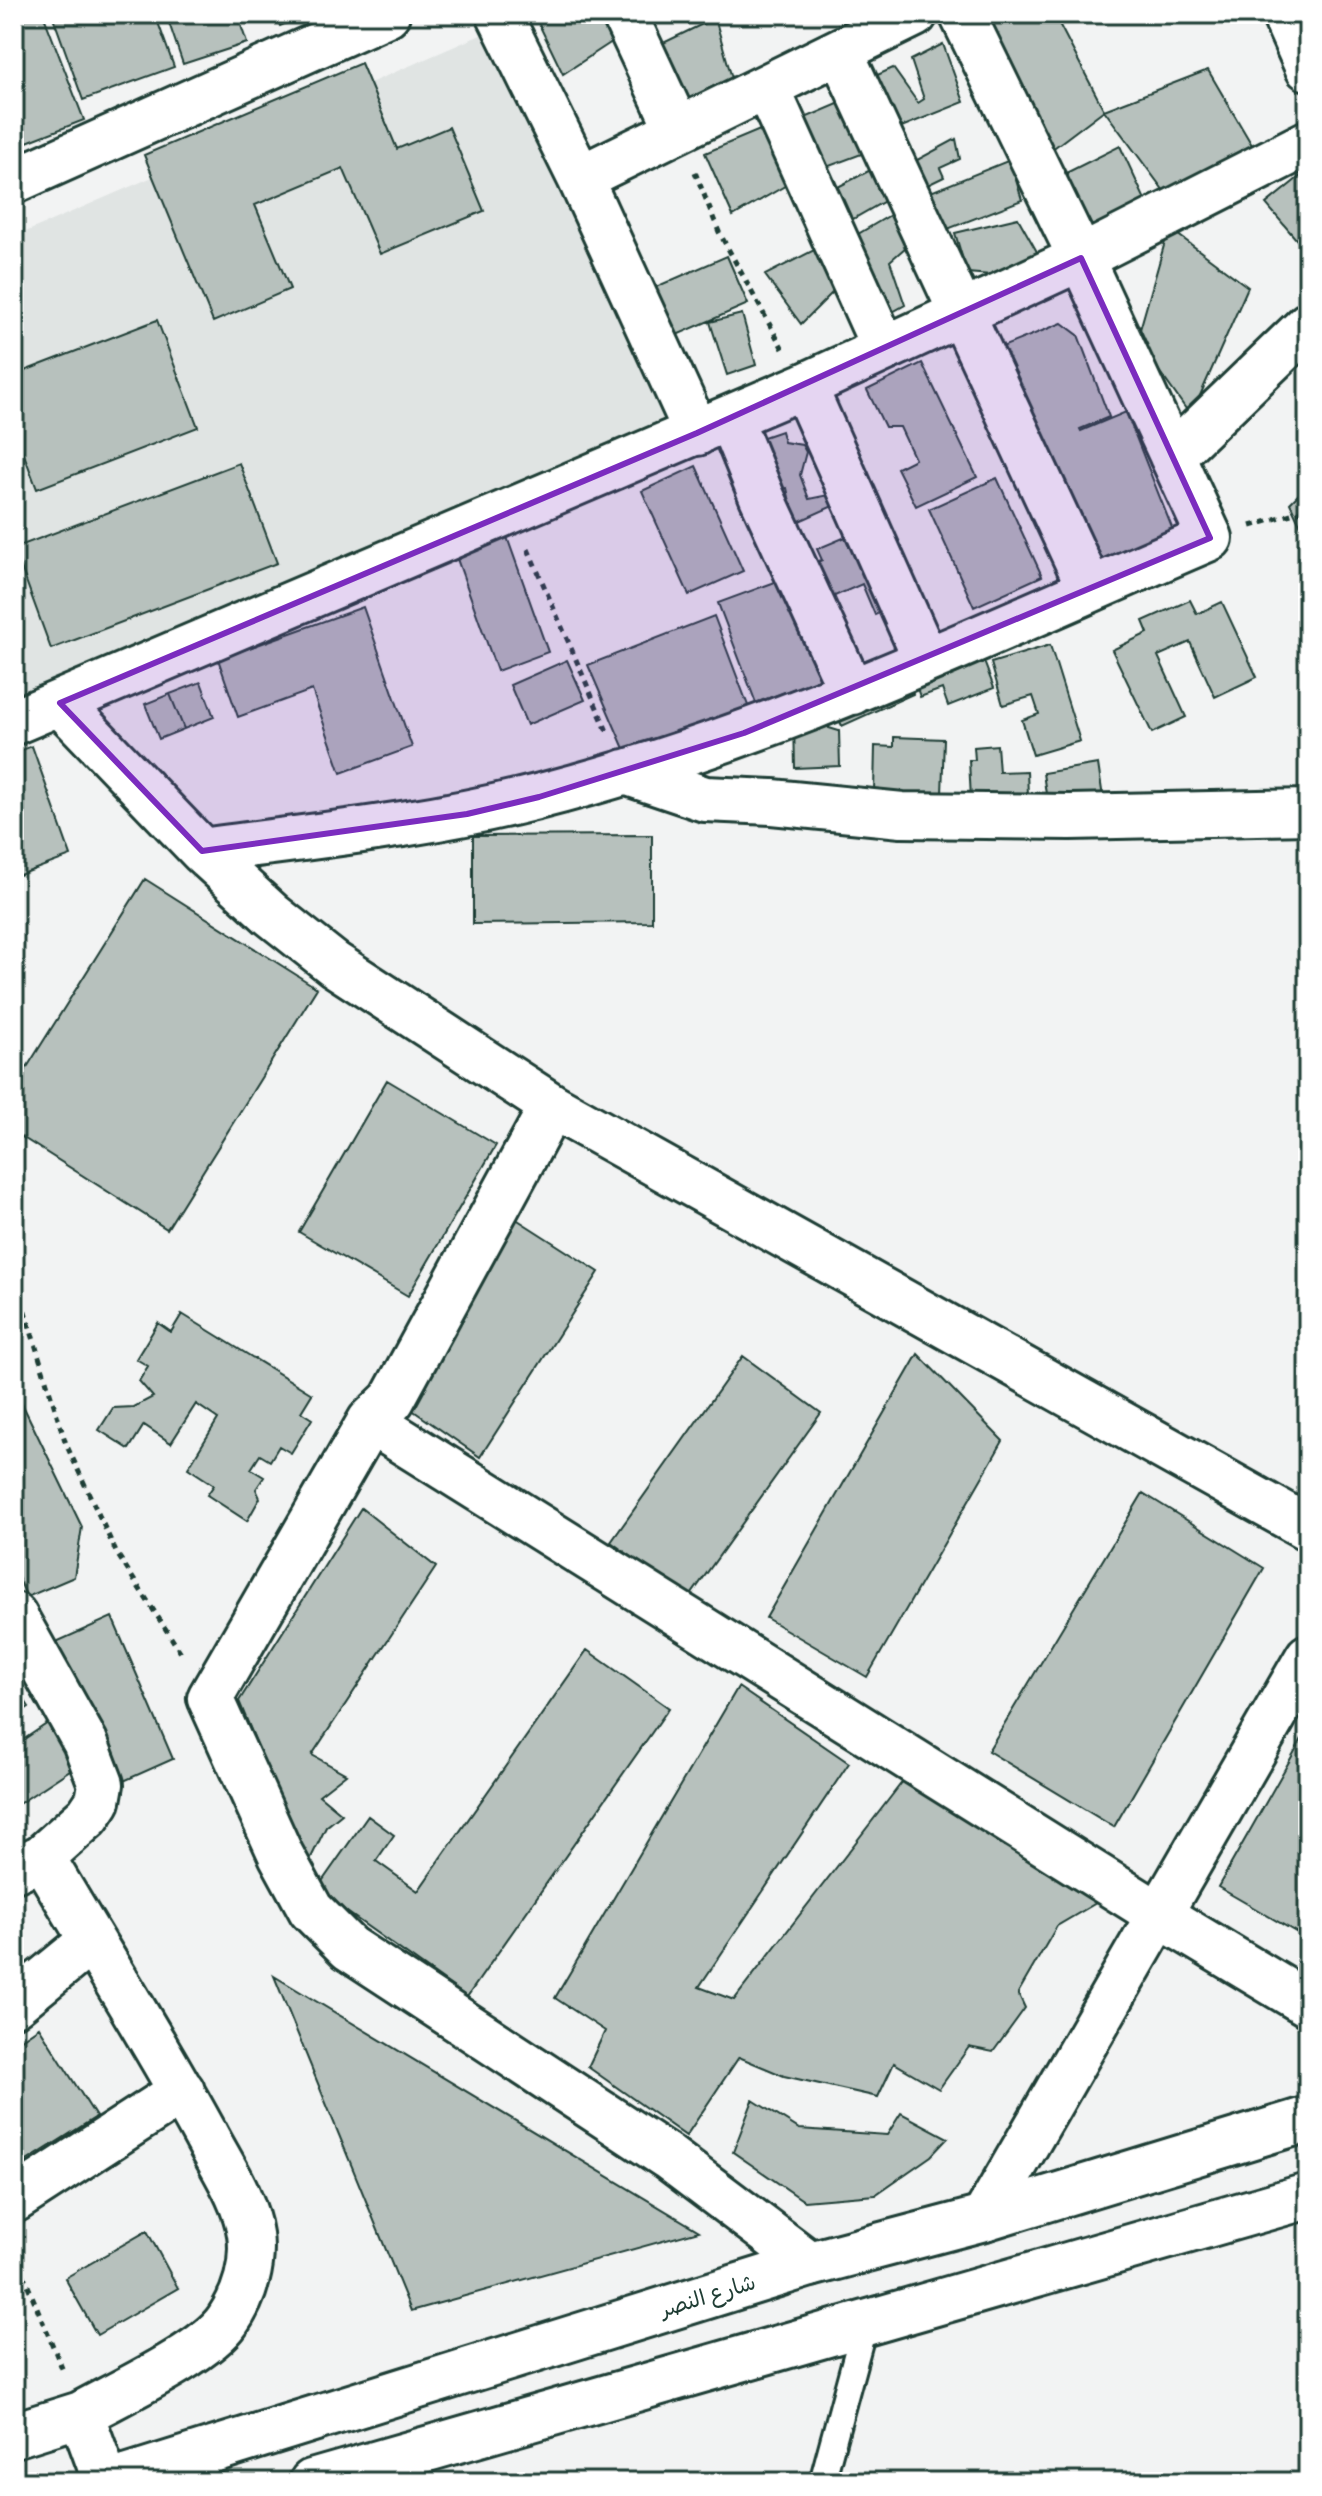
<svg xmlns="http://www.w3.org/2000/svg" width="1322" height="2496" viewBox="0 0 1322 2496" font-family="Pangolin,'Playpen Sans Arabic',sans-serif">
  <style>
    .built { fill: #e0e4e3 }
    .building { fill: #b7c1bd; stroke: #1f3d34; stroke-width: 2 }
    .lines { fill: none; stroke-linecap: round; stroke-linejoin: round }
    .lane-casing { stroke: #1f3d34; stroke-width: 30 }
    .street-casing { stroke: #1f3d34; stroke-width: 50 }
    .secondary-casing { stroke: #1f3d34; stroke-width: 50 }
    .path { stroke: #1f3d34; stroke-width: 5; stroke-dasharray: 6 6; stroke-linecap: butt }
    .lane { stroke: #fff; stroke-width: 24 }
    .street { stroke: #fff; stroke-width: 44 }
    .secondary { stroke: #fff; stroke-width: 44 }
    .marked { fill: #7b2cbf; fill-opacity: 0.2; stroke: #7b2cbf; stroke-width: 6; stroke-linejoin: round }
    .labels { text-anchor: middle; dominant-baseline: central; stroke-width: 7; stroke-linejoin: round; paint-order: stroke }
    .street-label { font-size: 22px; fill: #1f3d34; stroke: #fff }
  </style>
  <rect width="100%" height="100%" fill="#f2f3f3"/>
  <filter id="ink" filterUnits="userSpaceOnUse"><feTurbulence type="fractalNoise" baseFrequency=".0125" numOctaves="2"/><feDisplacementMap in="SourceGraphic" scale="16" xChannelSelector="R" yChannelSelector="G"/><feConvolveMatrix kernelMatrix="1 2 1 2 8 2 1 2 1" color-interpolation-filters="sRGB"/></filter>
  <g filter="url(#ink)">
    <path class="built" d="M490,31L676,423L14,708V237Z"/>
    <path class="building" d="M14,14H43L84,120L14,147Z
      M52,14H155L174,67L83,100Z
      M166,14H237L247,43L183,64Z
      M275,14H309L280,26Z
      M534,14H611L621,36L563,74Z
      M985,14H1054L1104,110L1051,150Z
      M715,18L737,96L684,115L655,47Z
      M943,44L964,102L889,132L864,81L893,68L918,103L924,99L911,60Z
      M361,63L397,149L449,127L484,211L380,254L343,168L255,205L290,289L213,322L144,155Z
      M1208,70L1259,157L1167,195L1104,110Z
      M852,98L875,149L824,168L805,118Z
      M767,127L797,179L733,216L705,153Z
      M956,139L960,159L940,168L944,177L915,191L906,166Z
      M1120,146L1147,204L1090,240L1064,174Z
      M1010,160L1022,200L935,234L923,195Z
      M884,163L895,195L846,223L832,190Z
      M1308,170V253L1266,204Z
      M897,211L914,240L890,261L905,305L878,320L848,240Z
      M1018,218L1045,266L1016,277L967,273L955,233Z
      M1169,228L1248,287L1191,416L1137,340Z
      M818,248L837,288L801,324L765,275Z
      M727,256L748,304L663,341L642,293Z
      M742,314L756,365L727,375L710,322Z
      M157,320L198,427L37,489L14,428V375Z
      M1062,323L1078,335L1109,417L1080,429L1081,431L1126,412L1176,538L1088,570L992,351Z
      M922,363L977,477L916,506L897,468L915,459L900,427H885L867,390Z
      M781,431L784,442L802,445L806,452L800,475L809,499L829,495L833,506L782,529L776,514L791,507L787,488L769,493L749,442Z
      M239,463L277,563L51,649L14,548Z
      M696,466L743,571L689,595L642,491Z
      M997,478L1042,576L974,607L929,509Z
      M1308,485V541L1290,503Z
      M855,533L888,609L875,615L862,584L821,602L802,569L822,560L817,549Z
      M507,537L548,652L497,671L456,556Z
      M786,578L823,678L756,703L718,603Z
      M1190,600L1197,614L1222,602L1257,677L1215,697L1190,642L1158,656L1186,717L1152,733L1112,650L1148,633L1143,621Z
      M363,607L412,747L341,773L312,690L238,717L218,659Z
      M714,616L750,711L628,758L588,665Z
      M1050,645L1080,741L1033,755L1022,720L1039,714L1033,696L1003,705L991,663Z
      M980,651L994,688L948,706L942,689L920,697L913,676Z
      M567,660L585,700L527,725L510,685Z
      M907,678L913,694L842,726L835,711Z
      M201,682L214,717L184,729L170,694Z
      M170,694L184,729L159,739L145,704Z
      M828,712L829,728L839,731L840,766L795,768L794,721Z
      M894,737L944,739L942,794L874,792L875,746L894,747Z
      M997,745L999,772L1027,771L1028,795L971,799L969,760H975L974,747Z
      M32,746L71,856L14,877V753Z
      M1098,764L1105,811L1048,808L1043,773Z
      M652,835V922L473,924V836Z
      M145,879L317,988L167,1229L14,1132V1088Z
      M387,1080L496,1145L408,1296L299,1232Z
      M510,1215L599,1272L480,1457L405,1405Z
      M182,1314L312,1394L301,1412L312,1419L291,1453L279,1446L270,1461L260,1455L251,1469L264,1477L256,1489L260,1498L247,1521L207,1495L214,1485L188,1468L218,1419L196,1404L171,1443L144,1425L129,1449L99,1430L113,1408L134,1407L153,1397L139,1381L148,1366L136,1359L158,1323L171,1332Z
      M918,1354L1003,1441L867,1677L766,1618Z
      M743,1356L821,1413L689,1598L611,1542Z
      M14,1387L82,1527L74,1577L27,1597L14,1569Z
      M1143,1493L1264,1568L1114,1827L988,1751Z
      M361,1508L436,1567L312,1755L346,1774L319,1795L342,1814L326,1827L307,1866L239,1701Z
      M112,1617L173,1759L117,1784L56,1642Z
      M587,1650L669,1708L467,1997L316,1890L368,1816L394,1835L376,1861L418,1891Z
      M14,1684L29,1707L14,1717Z
      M738,1687L849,1763L699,1987L734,2000L903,1781L1096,1903L1057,1926L1018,1993L1025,2008L993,2052L969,2047L939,2089L894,2063L878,2097L784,2076L739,2057L686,2136L588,2067L605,2031L555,1998Z
      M54,1719L82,1762L14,1807V1746Z
      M1308,1728V1939L1218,1887Z
      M274,1976L699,2231L411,2311Z
      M39,2027L96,2117L14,2169V2044Z
      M753,2100L799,2129L887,2135L901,2113L948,2138L931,2156L875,2195L804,2201L733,2152Z
      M147,2231L178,2288L97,2335L65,2278Z"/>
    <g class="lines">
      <g class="lane-casing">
        <path id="lane" d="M822,2482L865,2323"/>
      </g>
      <g class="street-casing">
        <path id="street" d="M499,14L580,178L697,433
          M624,14L678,130
          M840,51L1090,589
          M767,88L884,348
          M580,178L915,14
          M14,181L387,14
          M804,386L926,660
          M730,418L762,497L852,692
          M1172,456L1308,325
          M60,703L202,851C314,836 427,825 537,797C771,738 989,632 1210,538L1081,258L962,14
          M14,722L804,386L1081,258L1308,143
          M625,772L705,799L772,802L902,815L1070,817L1308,812
          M202,851L272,915L334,964L552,1106
          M370,1421L1158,1914L1308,2004
          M14,1615L85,1742L101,1784L98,1801L88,1816L42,1857
          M14,1870L42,1857C96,1949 154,2040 205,2134C221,2165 245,2199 250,2234C254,2264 245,2295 228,2320C206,2353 119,2393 81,2414
          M14,2004L91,1941
          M14,2200L182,2091
          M984,2218L1308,1657
          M810,2264L668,2157L349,1948L311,1910L281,1855L210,1698L370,1421L392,1400L552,1106L1308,1528
          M14,2435L81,2414L106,2482"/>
      </g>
      <g class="secondary-casing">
        <path id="secondary" d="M1284,14L1308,68
          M110,2482L810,2264L984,2218L1308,2119
          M312,2482L1308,2196"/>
      </g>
      <path class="path" d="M695,172L719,232L783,349
        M1251,526L1308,509
        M528,549L607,731
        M14,1276L66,1444L116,1552L183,1656
        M14,2252L64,2373"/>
      <use href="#lane" class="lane"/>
      <use href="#street" class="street"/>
      <use href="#secondary" class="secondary"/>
    </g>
  </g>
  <path class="marked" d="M1081,258L1210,538L744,733L539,797L467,814L202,851L60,703L697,433Z"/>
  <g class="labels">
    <g class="street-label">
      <text transform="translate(708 2296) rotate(-17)">شارع النصر</text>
    </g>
  </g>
  <rect width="1322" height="2496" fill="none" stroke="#fff" stroke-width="48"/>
  <rect x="24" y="24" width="1274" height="2448" fill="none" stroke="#1f3d34" stroke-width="3" filter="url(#ink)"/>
</svg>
